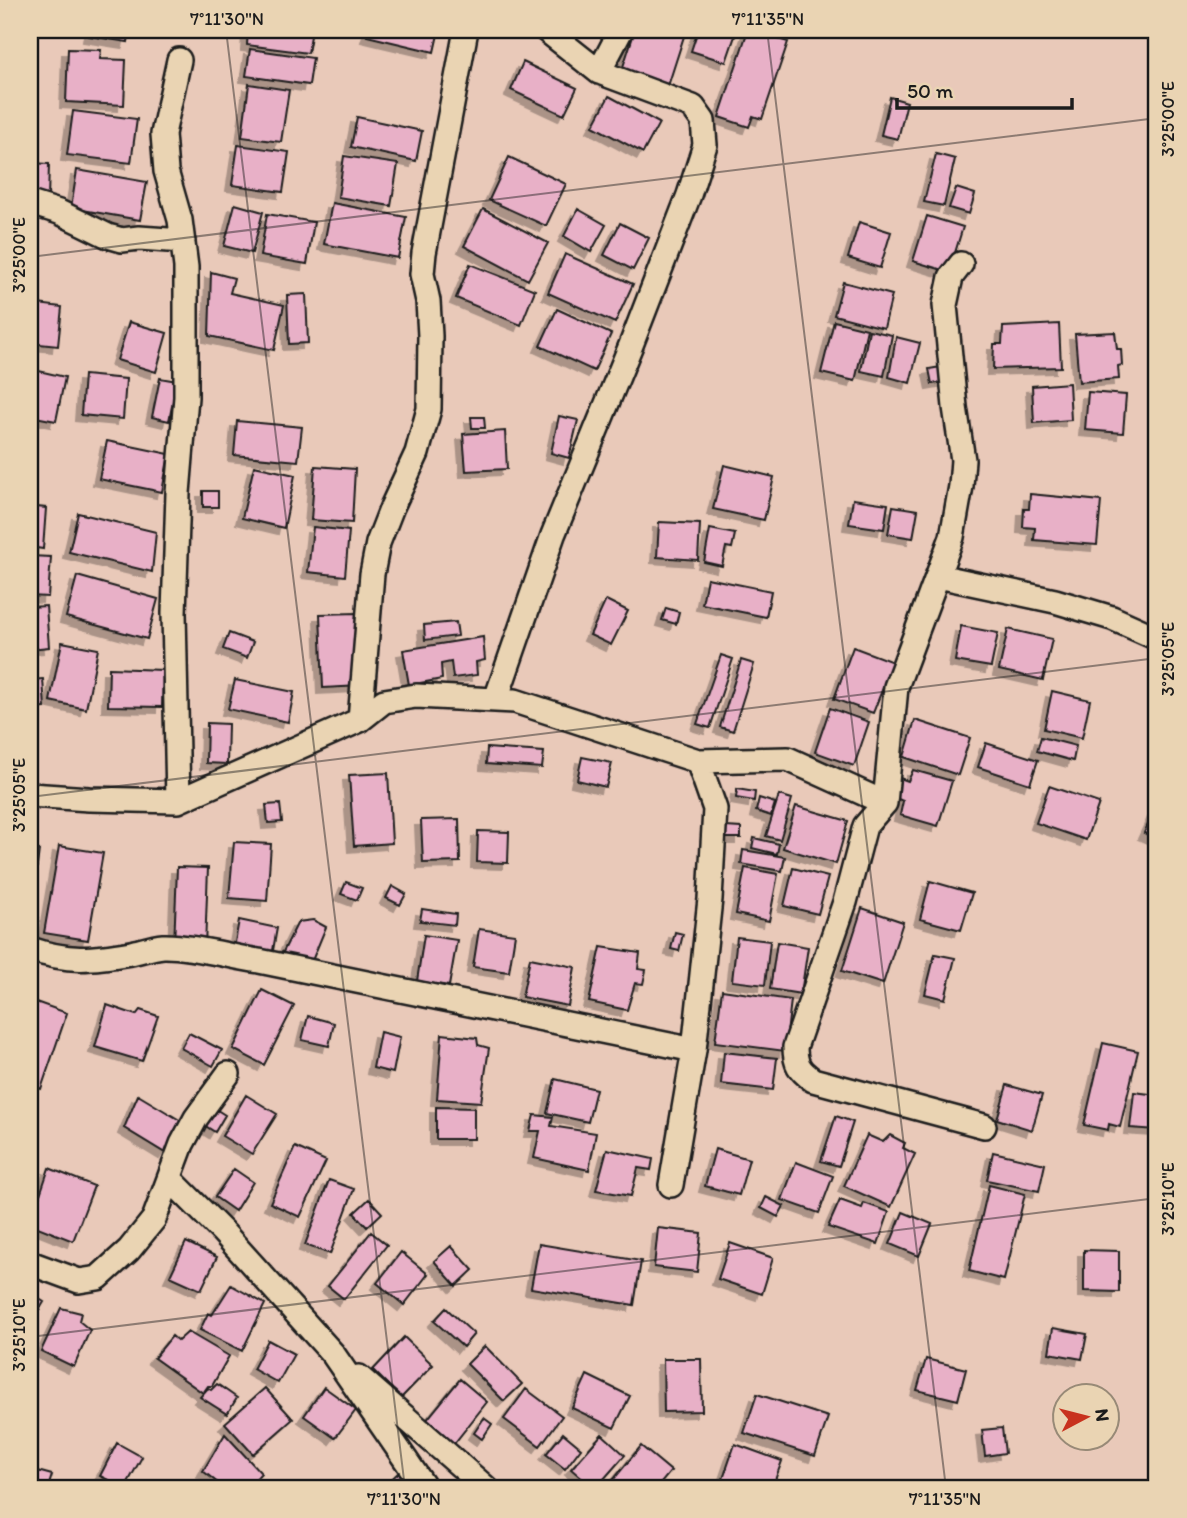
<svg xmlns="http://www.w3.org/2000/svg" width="1187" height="1518" viewBox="0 0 1187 1518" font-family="Itim,sans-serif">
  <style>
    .building { fill: #e8b0c7; stroke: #1c1c1c; stroke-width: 2; filter: url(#shadow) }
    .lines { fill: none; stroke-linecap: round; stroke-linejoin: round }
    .minor-casing { stroke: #1c1c1c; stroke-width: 28 }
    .minor { stroke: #ead4b3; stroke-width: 23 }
    .ticks { fill: none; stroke: #1c1c1c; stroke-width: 2; stroke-opacity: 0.45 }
    .neatline { fill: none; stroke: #1c1c1c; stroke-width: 2.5 }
    .ticks-label { font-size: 18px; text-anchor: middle; fill: #1c1c1c }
  </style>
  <defs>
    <filter id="shadow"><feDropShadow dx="-6" dy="6" stdDeviation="0" flood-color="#0004"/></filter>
  </defs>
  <rect width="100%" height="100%" fill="#e9c9b9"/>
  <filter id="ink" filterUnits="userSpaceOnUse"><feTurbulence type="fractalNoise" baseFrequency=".0143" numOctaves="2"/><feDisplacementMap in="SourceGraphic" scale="14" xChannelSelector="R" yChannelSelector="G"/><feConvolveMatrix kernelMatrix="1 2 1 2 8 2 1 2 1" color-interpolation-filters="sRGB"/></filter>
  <g filter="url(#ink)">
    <path class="building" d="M90,30H130L128,42L89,36Z
      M248,30H312L308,53L247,45Z
      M369,30H439L434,52L367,36Z
      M635,30H686L668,86L622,70Z
      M698,30H737L726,62L691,51Z
      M748,30L788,42L762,119L753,116L749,127L719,117Z
      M68,49L101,50L100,59L126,60L124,105L66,102Z
      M250,49L313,58L309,85L246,76Z
      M523,62L577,88L564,115L511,90Z
      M249,84L289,90L281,142L242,137Z
      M609,96L659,123L643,153L593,126Z
      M890,97L907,102L898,139L881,135Z
      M73,111L137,119L131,163L67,155Z
      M357,117L422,131L416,161L351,147Z
      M238,145L289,152L283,192L232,185Z
      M936,154L955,159L944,206L924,202Z
      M344,156L398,164L391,206L338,197Z
      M509,157L566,184L546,226L489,200Z
      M30,163L49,164L48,200L30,199Z
      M77,170L147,182L140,220L71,208Z
      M956,188L975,194L969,214L949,208Z
      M332,203L406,217L398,258L324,244Z
      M235,204L263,212L252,253L224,246Z
      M483,209L548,243L528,280L464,246Z
      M578,209L606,225L591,252L564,236Z
      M267,214L314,222L307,264L260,256Z
      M927,216L963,227L949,272L913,261Z
      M859,222L891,232L880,268L848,258Z
      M620,223L649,238L633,270L604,255Z
      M565,254L633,284L615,323L548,293Z
      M470,264L535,290L521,325L456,298Z
      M211,272L234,278L230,293L284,305L274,350L209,336Z
      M843,282L892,295L884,328L834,315Z
      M306,294L308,343L289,344L287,295Z
      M30,303L62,307L58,346L30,343Z
      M557,309L611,334L594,371L540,346Z
      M834,321L867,329L855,381L821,373Z
      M129,322L167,333L156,372L117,360Z
      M1059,324L1061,367L993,369L994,344H1002L1003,327Z
      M869,330L892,335L884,376L861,371Z
      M1115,332L1117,349H1121L1122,365L1118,366L1119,379L1079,382L1075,334Z
      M896,337L920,343L910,383L889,377Z
      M941,367L944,382L932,384L929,369Z
      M30,369L65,377L56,421L30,416Z
      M84,375L126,379L123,419L81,415Z
      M160,378L177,381L169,421L152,417Z
      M1069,383L1071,420L1034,423L1032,386Z
      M1088,392L1126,395L1123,433L1085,430Z
      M559,416L578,420L569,458L551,453Z
      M471,417H484L485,428H472Z
      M237,421L302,427L298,461L234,455Z
      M505,431L507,469L466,471L463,434Z
      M107,441L169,454L162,492L99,479Z
      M724,465L774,477L764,520L713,509Z
      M254,466L295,475L284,528L242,518Z
      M315,466L355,469L352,523L311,520Z
      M203,491H218V507H203Z
      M1030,494L1101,501L1097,545L1034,540L1035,528L1023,527L1024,509H1029Z
      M853,499L888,504L884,529L849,524Z
      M30,500L35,501L37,507L46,508L43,549L30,547Z
      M893,506L918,510L913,538L888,534Z
      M78,513L156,532L152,572L69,552Z
      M659,522L700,524L698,560L657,557Z
      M313,527L349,531L345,576L308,572Z
      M710,529L735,534L732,548L726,547L722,566L704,562Z
      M30,556L51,557L48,597L30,596Z
      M77,576L158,599L147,639L66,617Z
      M707,578L771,591L766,617L702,604Z
      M606,600L628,611L611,645L590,635Z
      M46,606L49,647L30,649V607Z
      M666,608L679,612L676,624L662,620Z
      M358,613L361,686L323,688L320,614Z
      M456,622L458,636L425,640L424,625Z
      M961,626L998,633L991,667L955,661Z
      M1008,629L1052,639L1043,680L999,670Z
      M229,633L253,642L247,658L223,649Z
      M483,637L485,660L476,662L477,675L453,678L451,662L441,664L442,679L409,685L403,650Z
      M62,642L98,649L86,709L50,701Z
      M853,647L893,662L873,713L834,699Z
      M721,655L733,659L710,728L697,724Z
      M741,660L754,664L733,731L720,727Z
      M109,668L163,670L162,707L108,706Z
      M43,679L45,708L30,709V680Z
      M235,680L294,692L288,722L228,709Z
      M1052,691L1090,700L1082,738L1044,729Z
      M830,708L869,722L854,766L815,752Z
      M915,720L970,738L958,775L904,757Z
      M207,723L228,724L227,764L206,763Z
      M1041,737L1076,746L1073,761L1037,751Z
      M986,743L1038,760L1030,784L978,767Z
      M487,748L544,752L542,768L486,764Z
      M582,757L612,763L606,787L577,780Z
      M913,770L952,781L938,826L900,815L903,801L887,794L897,777L908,781Z
      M388,773L392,843L354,846L349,775Z
      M1049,786L1099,803L1086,840L1036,823Z
      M737,789L755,792L754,801L736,798Z
      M779,795L792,799L780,840L766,836Z
      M759,798L775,803L771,816L756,811Z
      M280,804L282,822L268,823L266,805Z
      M1157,805V839L1144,833Z
      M796,806L848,821L836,864L783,848Z
      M459,819L460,862L423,863L421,820Z
      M726,827L741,828V838H726Z
      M478,831L509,832L508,863L477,862Z
      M754,838L779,844L777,854L752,848Z
      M234,842L271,844L267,901L229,898Z
      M59,846L103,853L88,940L44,933Z
      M30,849L39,850L31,913H30Z
      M743,850L785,857L782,871L741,864Z
      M177,867L208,868L205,947L174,946Z
      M745,868L778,874L769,921L736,914Z
      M793,868L828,877L818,914L784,906Z
      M930,881L972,893L961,930L920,919Z
      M346,882L362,888L357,900L341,894Z
      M392,886L406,894L400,905L386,898Z
      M862,908L903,922L883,984L842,971Z
      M422,909L456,914L455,925L420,921Z
      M239,920L277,928L272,956L234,948Z
      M313,920L326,927L309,968L280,958L298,922Z
      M479,929L515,934L509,972L473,967Z
      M675,932L683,934L679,951L671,949Z
      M424,935L457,940L449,986L417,981Z
      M737,937L770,941L765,985L732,981Z
      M777,942L808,947L801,994L770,989Z
      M601,947L640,953L638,969L646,970L643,984L635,983L627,1010L589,1002Z
      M935,954L955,958L945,999L925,994Z
      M530,958L575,967L568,1006L522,997Z
      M262,990L294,1006L264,1065L233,1049Z
      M722,990L791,1000L785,1051L715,1042Z
      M33,1001L67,1013L41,1089L30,1085V1009Z
      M107,1005L136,1015L140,1010L158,1016L142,1061L95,1047Z
      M308,1016L334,1023L329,1046L302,1040Z
      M380,1032L400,1037L393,1073L373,1068Z
      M189,1033L222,1050L213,1066L181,1048Z
      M442,1034L477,1038L478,1045L489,1048L481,1102L437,1099Z
      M1103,1043L1138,1051L1120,1127L1109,1124L1108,1130L1084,1125Z
      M724,1052L777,1058L773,1090L721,1084Z
      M555,1079L596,1089L588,1122L547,1113Z
      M1007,1085L1042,1095L1032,1130L997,1119Z
      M1134,1092L1157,1095V1130L1130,1128Z
      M138,1095L183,1122L165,1153L124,1128Z
      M246,1095L277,1114L252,1154L222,1136Z
      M436,1107L474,1108V1139H436Z
      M214,1108L225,1115L215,1132L204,1125Z
      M534,1115L553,1117L551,1126L596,1133L589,1170L534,1158L540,1131H530Z
      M836,1116L853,1122L839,1166L821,1161Z
      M867,1135L883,1142L890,1135L905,1143L903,1148L915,1154L891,1207L844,1186Z
      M295,1147L326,1161L300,1217L270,1203Z
      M607,1149L653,1159L651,1170L638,1168L631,1196L596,1190Z
      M715,1149L749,1159L739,1195L705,1186Z
      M993,1152L1045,1164L1039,1191L987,1180Z
      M796,1162L833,1176L819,1213L782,1200Z
      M49,1168L94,1186L73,1241L30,1224Z
      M234,1169L253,1182L235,1211L215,1197Z
      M329,1180L354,1189L330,1254L305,1245Z
      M989,1185L1025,1194L1004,1280L969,1271Z
      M766,1197L784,1206L778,1217L761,1208Z
      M369,1199L382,1213L367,1227L354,1213Z
      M840,1200L862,1208L864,1203L889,1212L878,1244L828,1227Z
      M903,1212L932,1224L919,1256L890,1244Z
      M658,1228L701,1233L697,1272L654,1267Z
      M371,1232L387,1245L344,1299L328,1286Z
      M186,1242L217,1257L201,1290L170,1276Z
      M730,1243L773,1258L762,1294L718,1279Z
      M539,1244L641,1261L634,1305L531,1288Z
      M451,1246L473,1270L456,1286L434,1261Z
      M1084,1250L1119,1251V1292L1084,1291Z
      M401,1252L428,1274L404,1305L377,1283Z
      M231,1285L265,1304L242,1351L200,1330L208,1313L212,1315Z
      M30,1293L44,1302L30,1325Z
      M61,1308L81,1313L79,1321L90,1330L74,1367L41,1351Z
      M446,1308L474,1334L463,1347L434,1321Z
      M1053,1328L1087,1334L1082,1359L1049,1353Z
      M188,1332L229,1356L212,1386H208L203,1393L154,1358L172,1336L178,1341Z
      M404,1337L433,1365L401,1398L373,1370Z
      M268,1340L294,1354L278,1383L253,1369Z
      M485,1346L522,1384L504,1401L467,1364Z
      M663,1359H701L702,1411L664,1412Z
      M926,1359L966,1369L958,1400L917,1390Z
      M587,1375L630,1396L614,1428L572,1408Z
      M460,1379L487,1402L453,1445L425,1422Z
      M217,1384L237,1398L227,1414L200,1397L208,1388L211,1390Z
      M324,1387L356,1410L335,1438L304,1416Z
      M265,1388L293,1419L253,1454L225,1423Z
      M526,1389L562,1416L540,1446L504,1419Z
      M757,1394L828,1417L815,1456L744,1433Z
      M484,1418L492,1424L482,1439L474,1433Z
      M1002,1428L1005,1453L985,1456L982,1430Z
      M563,1433L581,1448L565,1469L546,1454Z
      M225,1434L261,1473L248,1488H224L203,1471Z
      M602,1434L625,1455L596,1488H593L571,1469Z
      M117,1443L142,1457L125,1488L100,1476Z
      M735,1444L782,1461L772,1488H739L722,1482Z
      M641,1446L671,1471L657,1488H613L609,1485Z
      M30,1469L52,1475L48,1488H30Z
      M398,1473L407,1483L402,1488H382Z"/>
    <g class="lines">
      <g class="minor-casing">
        <path id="minor" d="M599,72L621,30
          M30,203L59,212L108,236L122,240L139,238L183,241
          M961,264L951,277L945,305L955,407L963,460L961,486L952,537L896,687L885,803L865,826L845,902L795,1047C795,1064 799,1070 813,1080L984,1126
          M938,576L1055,601L1112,618L1157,638
          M496,699L553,535L631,345L689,195L705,145L703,121L693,107L599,72L546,30
          M360,720L372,574L378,543L392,507L417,453L429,409L430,336L428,301L422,274L424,253L466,30
          M30,795L89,799L178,801L360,720L384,701L416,696L515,701L698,761L788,759L885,803
          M178,801L174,613L178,493L186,397V267L180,220L166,171L163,134L179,60
          M30,949C68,962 91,960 131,953C141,951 152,947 163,946C188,945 233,957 259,961L694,1050
          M170,1179L222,1231L333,1354L425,1488
          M671,1185L694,1050L710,899L715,809L698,761
          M30,1263L79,1281L98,1278L129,1250L154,1219L182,1144L196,1118L228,1074
          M359,1377L486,1488"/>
      </g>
      <use href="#minor" class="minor"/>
    </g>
  </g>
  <path class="ticks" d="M226,30L405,1488M767,30L946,1488M30,257L1157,118M30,797L1157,658M30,1337L1157,1198"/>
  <rect width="1187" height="1518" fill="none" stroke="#ead4b3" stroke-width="77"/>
  <g transform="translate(1086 1417) rotate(83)"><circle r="33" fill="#ead4b3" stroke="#988a77" stroke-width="2"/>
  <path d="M0-5L12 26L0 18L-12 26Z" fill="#c8321e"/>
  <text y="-10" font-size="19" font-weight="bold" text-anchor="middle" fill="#1c1c1c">N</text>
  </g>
  <path d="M897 98v10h175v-10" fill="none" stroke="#1c1c1c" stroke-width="3.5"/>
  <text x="907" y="98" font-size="21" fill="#1c1c1c" stroke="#ead4b3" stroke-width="5" paint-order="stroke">50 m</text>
  <rect x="38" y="38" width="1110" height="1442" class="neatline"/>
  <g class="ticks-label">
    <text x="227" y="25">7°11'30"N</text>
    <text x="768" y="25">7°11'35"N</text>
    <text transform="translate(1168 119) rotate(-90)" y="6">3°25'00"E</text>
    <text transform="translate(19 255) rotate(-90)" y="6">3°25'00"E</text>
    <text transform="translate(1168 659) rotate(-90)" y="6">3°25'05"E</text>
    <text transform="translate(19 795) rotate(-90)" y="6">3°25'05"E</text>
    <text transform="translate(1168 1199) rotate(-90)" y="6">3°25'10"E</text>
    <text transform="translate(19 1335) rotate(-90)" y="6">3°25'10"E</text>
    <text x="404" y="1505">7°11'30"N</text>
    <text x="945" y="1505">7°11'35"N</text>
  </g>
</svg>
